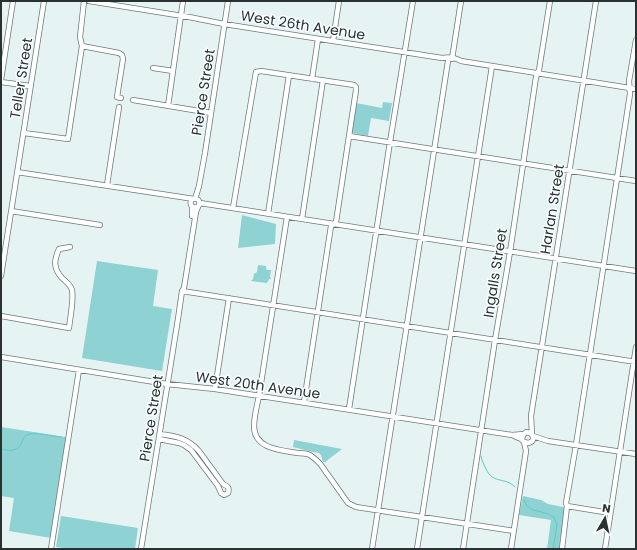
<svg xmlns="http://www.w3.org/2000/svg" width="637" height="550" viewBox="0 0 637 550" font-family="Poppins,sans-serif">
  <style>
    .green { fill: #8ed2d3 }
    .lines { fill: none; stroke-linecap: round; stroke-linejoin: round }
    .stream { stroke: #5ccacb; stroke-width: 1 }
    .minor-casing { stroke: #6e7a7a; stroke-width: 6 }
    .minor { stroke: #fff; stroke-width: 4.5 }
    .labels { text-anchor: middle; dominant-baseline: central; stroke-width: 3; stroke-linejoin: round; paint-order: stroke }
    .street-label { font-size: 14px; fill: #2b3030; stroke: #faffff }
  </style>
  <rect width="100%" height="100%" fill="#e6f3f3"/>
  <path class="green" d="M383,102L392,103L389,121L371,118L368,136L352,133V131L356,103L382,108Z
    M242,215L276,224L275,244L238,248Z
    M97,261L158,270L153,306L172,309L162,371L82,358Z
    M258,265L266,266V268L267,270H271L270,276L271,279H269L267,283L251,281L253,279L254,274L257,272Z
    M1,427L66,437L51,538L9,531L14,498L1,496Z
    M294,440L342,449L325,462H323L321,455L319,453L313,452L293,447Z
    M523,496L541,500L548,504L563,507L565,510L559,549H547L551,520L519,515Z
    M61,516L138,528L135,549H73L56,547Z"/>
  <g class="lines">
    <path class="stream" d="M1,449C9,451 19,452 22,442C23,439 23,437 27,435C34,431 52,437 61,437
      M481,456C482,461 484,465 486,469C494,485 504,476 515,487
      M524,500C528,511 535,510 545,513C548,513 551,516 554,517L557,525L553,549"/>
    <g class="minor-casing">
      <path id="minor" d="M89,1L189,17L224,24L442,58C448,57 456,58 461,61L636,89
        M333,41L339,1
        M82,46L119,53L122,55L123,59L117,97L121,98
        M452,59L461,1
        M153,68L173,71
        M312,79L318,39
        M1,80L13,1
        M1,82L30,86
        M133,100L211,113
        M168,106L183,1
        M24,133L68,139L82,46L80,37L84,1
        M349,136L636,181
        M17,172L194,199
        M107,185L119,107
        M190.5 203a4.5 4.5 0 1 1 9 0a4.5 4.5 0 1 1-9 0Z
        M195,199L199,186L205,153L228,1
        M200,203L636,271
        M233,208L256,72L261,71L354,85L356,87V90L336,222L331,226L304,402
        M11,211L100,225
        M268,214L289,75
        M192,216V207
        M287,217L259,396C257,406 254,416 254,427C255,449 280,450 297,453C301,453 306,453 310,455C314,458 318,461 321,465L348,503L356,507L514,531
        M302,219L323,80
        M1,276L44,1
        M182,291L636,362
        M1,316L69,328C70,318 74,300 72,290C70,284 66,282 62,278C53,268 54,260 59,249L70,247
        M1,357L167,384L215,389L512,435L524,434
        M215,389L229,298
        M349,409L390,142L413,1
        M532,434L531,416L596,1
        M514,436L521,439L524,442L528,443C534,442 535,437 530,433L526,432L523,435L522,439
        M533,436L548,441L636,454
        M159,439L179,443L184,445L191,450L218,486L221,493L224,495L228,493C230,487 227,486 223,484L199,451C187,438 176,436 160,434
        M567,506L610,513
        M51,549L79,370
        M141,549L178,319L182,291L184,288L196,212L198,207
        M372,549L448,61
        M417,549L492,66
        M463,549L495,340L510,252L536,77L539,70L550,1
        M511,549L526,451L524,442
        M562,549L567,506L566,503L576,445L630,94L629,81L636,40
        M605,549L636,347"/>
    </g>
    <use href="#minor" class="minor"/>
  </g>
  <g class="labels">
    <g class="street-label">
      <text transform="translate(303 25) rotate(9)">West 26th Avenue</text>
      <text transform="translate(21 78) rotate(-81)">Teller Street</text>
      <text transform="translate(203 92) rotate(-81)">Pierce Street</text>
      <text transform="translate(552 209) rotate(-81)">Harlan Street</text>
      <text transform="translate(495 273) rotate(-81)">Ingalls Street</text>
      <text transform="translate(258 385) rotate(8)">West 20th Avenue</text>
      <text transform="translate(151 418) rotate(-81)">Pierce Street</text>
    </g>
  </g>
  <rect width="637" height="550" fill="none" stroke="#2b3030" stroke-width="4"/>
  <g transform="translate(605 518) rotate(9)" stroke="#faffff" stroke-width="3" paint-order="stroke">
  <path d="M0-3L7 15L0 10L-7 15Z" fill="#2b3030"/>
  <text y="-6" font-size="11" font-weight="bold" text-anchor="middle" fill="#2b3030">N</text>
  </g>
</svg>
